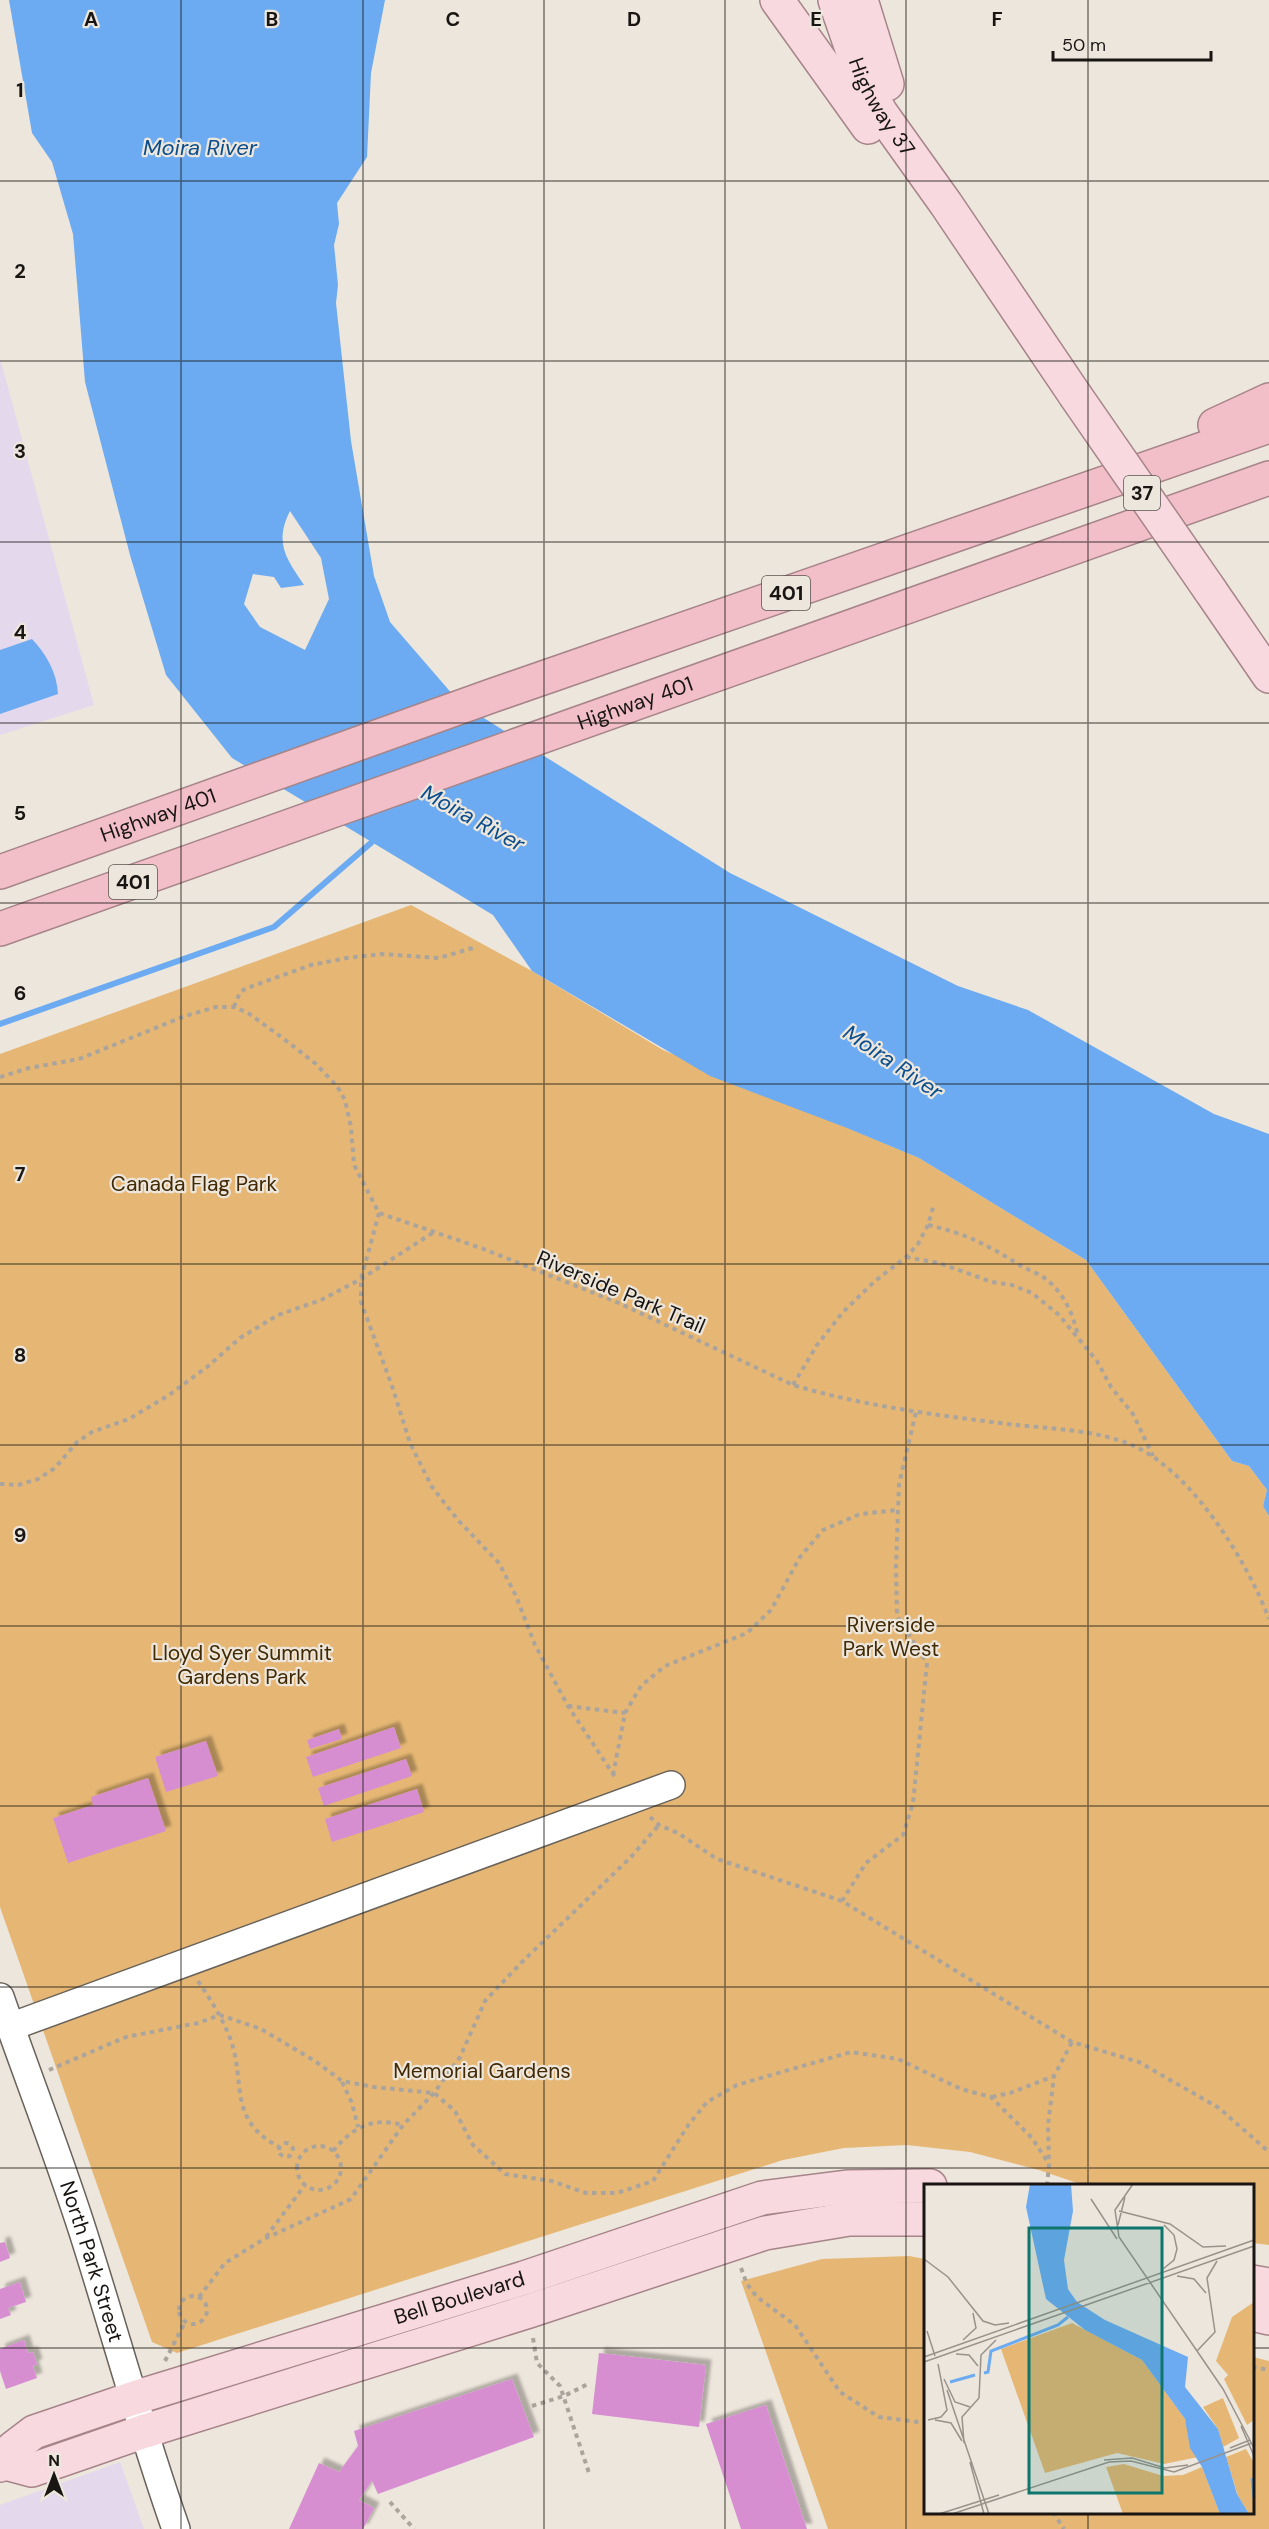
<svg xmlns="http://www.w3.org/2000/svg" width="1269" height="2529" viewBox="0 0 1269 2529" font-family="'DM Sans',sans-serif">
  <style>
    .commercial { fill: #e4d8ec }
    .green { fill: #e6b774 }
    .water { fill: #6cabf1; fill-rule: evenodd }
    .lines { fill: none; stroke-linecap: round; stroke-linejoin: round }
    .stream { stroke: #6cabf1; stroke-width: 6 }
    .building { fill: #d68ed1; filter: url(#shadow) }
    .minor-casing { stroke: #68625a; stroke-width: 30 }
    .major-casing { stroke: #a68489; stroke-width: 36 }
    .highway-casing { stroke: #a68489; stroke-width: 36 }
    .path { stroke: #aaa49c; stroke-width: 4; stroke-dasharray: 4.5 4.5; stroke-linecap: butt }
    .minor { stroke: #fff; stroke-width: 27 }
    .major { stroke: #f7d9df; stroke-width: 33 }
    .highway { stroke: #f2bfc9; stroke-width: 33 }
    .major-bridge-casing { stroke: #a68489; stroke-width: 36; stroke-linecap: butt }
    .major-bridge { stroke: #f7d9df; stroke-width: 33 }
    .grid { fill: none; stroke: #181512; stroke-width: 1.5; stroke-opacity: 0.55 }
    .labels { text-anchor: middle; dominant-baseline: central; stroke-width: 4.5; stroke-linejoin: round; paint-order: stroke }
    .shield { fill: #ede6dc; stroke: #58544f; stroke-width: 1.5 }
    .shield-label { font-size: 20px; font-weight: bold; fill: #181512 }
    .street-label { font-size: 21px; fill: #181512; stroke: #ede6dc }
    .park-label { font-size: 21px; fill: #412a03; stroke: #ede6dc }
    .water-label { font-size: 22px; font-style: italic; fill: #0a4e8e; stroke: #ede6dc }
    .inset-river { fill: none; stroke: #6cabf1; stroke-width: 3 }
    .inset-road { fill: none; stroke: #98928b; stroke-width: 1.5 }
    .view { fill: #0f766e; fill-opacity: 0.15; stroke: #0f766e; stroke-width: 3 }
    .inset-edge { fill: none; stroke: #181512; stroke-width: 3 }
    .grid-label { font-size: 20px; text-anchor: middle; font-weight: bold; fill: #181512; stroke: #ede6dc; stroke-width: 4.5; stroke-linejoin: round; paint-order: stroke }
  </style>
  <defs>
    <filter id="shadow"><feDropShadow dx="5.5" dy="-5.5" stdDeviation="1.5" flood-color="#0004"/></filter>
  </defs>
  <rect width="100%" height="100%" fill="#ede6dc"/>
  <path class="commercial" d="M0,358L94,705L0,735Z
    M120,2462L144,2529H0V2505Z"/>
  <path class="green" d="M411,905L532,971L663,1050L919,1158L1086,1260L1232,1461L1249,1466L1267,1490L1263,1506L1269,1516V2245L1253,2243L1252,2186L1083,2185L1039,2170L970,2152L907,2145L844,2148L783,2160L177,2353L152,2342L0,1907V1054Z
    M909,2256L925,2259L926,2512H1252L1253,2357L1269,2361V2529H828L741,2281L822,2259Z"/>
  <path class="water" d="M9,0H385L371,73L367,157L337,203L339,224L334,245L338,285L336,303L351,441L374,576L390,622L460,703L730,873L958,986L1028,1010L1214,1114L1269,1134V1516L1263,1506L1267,1490L1249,1466L1232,1461L1086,1260L919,1158L847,1128L710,1076L532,971L493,915L232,758L166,675L130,555L85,382L73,234L52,162L32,133ZM290,511L321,558L329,599L305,650L260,627L244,604L253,574L274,577L281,588L304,585C286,558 274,543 290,511Z
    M32,639C46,654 57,672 58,694L0,714V650Z"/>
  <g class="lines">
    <path class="stream" d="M0,1024L274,927L372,842"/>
  </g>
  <path class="building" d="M394,1727L401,1748L313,1777L306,1757Z
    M339,1729L342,1739L310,1749L307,1740Z
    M206,1741L218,1776L166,1792L155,1757Z
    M406,1759L412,1776L324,1806L318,1788Z
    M148,1778L166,1831L68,1863L53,1818L93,1805L91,1797Z
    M417,1789L424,1812L332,1842L325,1819Z
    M5,2242L10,2258L0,2262V2243Z
    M20,2282L26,2302L8,2308L11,2315L0,2319V2289Z
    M24,2340L28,2353L33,2352L37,2364L33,2366L37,2378L6,2389L0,2371V2349Z
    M599,2353L706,2365L699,2427L592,2414Z
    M512,2379L534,2437L378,2494L372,2481L359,2500L374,2508L363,2529H289L319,2463L339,2472L358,2446L354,2431Z
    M766,2405L807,2529H741L706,2424Z"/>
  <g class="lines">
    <g class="minor-casing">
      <g id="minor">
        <path id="s1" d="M0,1997C27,2075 57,2151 82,2229C114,2329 141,2430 176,2529"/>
        <path d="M10,2027L671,1785"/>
      </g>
    </g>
    <g class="major-casing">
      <g id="major">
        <path d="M777,0L868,127"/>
        <path id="s2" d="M835,0L863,81L881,113L946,204L1075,395"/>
        <path d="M861,0L887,84"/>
        <path d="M1210,590L1269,676"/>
        <path d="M1252,2282L1269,2285"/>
        <path d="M1252,2314L1269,2318"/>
        <path id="s3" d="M6,2463L13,2448L34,2432L134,2398L524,2278L762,2198L847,2187L930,2186"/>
        <path d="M0,2465L6,2463L32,2470L142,2432L529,2311L765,2233L849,2219H926"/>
      </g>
    </g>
    <g class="highway-casing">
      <g id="highway">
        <path d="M1215,425L1269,400"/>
        <path id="s4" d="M0,872L491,696L1269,426"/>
        <path id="s5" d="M0,929L1269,478"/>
      </g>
    </g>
    <path class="path" d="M234,1007L240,992L247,988L311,965L347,958L382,954L439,958L476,947
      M0,1077L29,1068L79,1059L185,1016L216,1007H234L248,1013L284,1039L316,1064L337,1086L345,1100L351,1127L354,1165L379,1213L481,1248L619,1303L793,1385C863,1406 936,1415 1008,1424C1049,1429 1096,1429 1134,1446C1193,1473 1247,1561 1269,1619
      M379,1213L361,1279V1302L392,1386L410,1443L432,1487L458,1520L499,1563L516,1596L535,1645L568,1706L617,1780
      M928,1225C964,1233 986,1244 1018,1264C1026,1269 1035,1272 1043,1277C1063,1291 1073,1313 1078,1336
      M906,1257L939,1263L992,1282L1012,1285L1032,1293L1059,1315L1097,1361L1111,1387L1133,1414L1153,1456
      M793,1385L817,1345L843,1312L874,1282L906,1257L918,1244L928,1225L934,1204
      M0,1484L18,1485L38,1479L55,1468L77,1442L92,1432L129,1419L169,1395L207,1367L240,1338L278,1315L321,1300L361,1279L434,1232
      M568,1706L625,1713
      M613,1775L625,1713L641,1686L665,1666L747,1633L771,1610L800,1557L823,1530L860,1514L898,1510
      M650,1817L659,1825L678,1833L717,1859L842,1901L1072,2042L1139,2062L1219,2108L1269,2152
      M842,1901L866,1863L903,1835L913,1803L927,1663L897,1616L896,1566L899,1484L916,1412
      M198,1981C210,1999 222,2017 230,2038C247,2084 226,2118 279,2147
      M49,2070L126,2037L198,2023L220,2015L261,2029L315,2061L342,2081L374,2087L434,2093L455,2111L473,2145L505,2174L552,2181L586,2193H617L653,2181L689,2124L707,2102L737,2085L851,2052L898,2059L961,2089L991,2097L1032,2138L1049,2164
      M342,2082L352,2103L358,2127
      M992,2097L1010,2093L1054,2076
      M279 2150a7 7 0 1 1 14 0a7 7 0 1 1-14 0Z
      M297 2168a22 22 0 1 1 44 0a22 22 0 1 1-44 0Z
      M333,2151C353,2127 372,2117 403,2125
      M1047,2186L1049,2164L1048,2125L1054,2076L1072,2042
      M266,2237L305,2185
      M741,2268L747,2284L757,2297L795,2325L840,2392L879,2417L926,2423
      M179 2310a14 14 0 1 1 28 0a14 14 0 1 1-28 0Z
      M199,2297L225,2263L264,2239L351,2199L403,2125L434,2093L460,2057L485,2001L522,1962L630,1858L659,1825
      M533,2338L537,2363L560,2386L589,2473
      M165,2361L185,2322
      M1252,2367L1269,2370
      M532,2406L564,2396L590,2383
      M390,2502L414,2529
      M1053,2512L1064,2529"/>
    <use href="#minor" class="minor"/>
    <use href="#major" class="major"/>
    <use href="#highway" class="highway"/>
    <g class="major-bridge-casing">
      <path id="major-bridge" d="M1075,395L1210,590"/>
    </g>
    <use href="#major-bridge" class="major-bridge"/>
  </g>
  <path class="grid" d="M181,0V2529M363,0V2529M544,0V2529M725,0V2529M906,0V2529M1088,0V2186M0,181H1269M0,361H1269M0,542H1269M0,723H1269M0,903H1269M0,1084H1269M0,1264H1269M0,1445H1269M0,1626H1269M0,1806H1269M0,1987H1269M0,2168H1269M0,2348H926M1252,2348H1269M1088,2512V2529"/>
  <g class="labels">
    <g class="shield">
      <rect x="1124" y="476" width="36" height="34" rx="4.5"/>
      <rect x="762" y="576" width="48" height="34" rx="4.5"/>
      <rect x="109" y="865" width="48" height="34" rx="4.5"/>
    </g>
    <g class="shield-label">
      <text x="1142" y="493">37</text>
      <text x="786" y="593">401</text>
      <text x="133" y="882">401</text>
    </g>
    <g class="street-label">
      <text stroke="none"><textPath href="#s2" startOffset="117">Highway 37</textPath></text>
      <text stroke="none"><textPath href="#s5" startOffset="674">Highway 401</textPath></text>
      <text stroke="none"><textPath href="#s4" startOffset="168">Highway 401</textPath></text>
      <text transform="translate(621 1292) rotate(23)">Riverside Park Trail</text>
      <text stroke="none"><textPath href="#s1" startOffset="280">North Park Street</textPath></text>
      <text stroke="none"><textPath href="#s3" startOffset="489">Bell Boulevard</textPath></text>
    </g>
    <g class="park-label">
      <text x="194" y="1184">Canada Flag Park</text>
      <text x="891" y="1625">Riverside<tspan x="891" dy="24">Park West</tspan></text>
      <text x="242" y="1653">Lloyd Syer Summit<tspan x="242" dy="24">Gardens Park</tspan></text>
      <text x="482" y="2071">Memorial Gardens</text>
    </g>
    <g class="water-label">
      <text x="200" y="147">Moira River</text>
      <text transform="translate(473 818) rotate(29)">Moira River</text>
      <text transform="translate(893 1062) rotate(34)">Moira River</text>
    </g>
  </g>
  <g transform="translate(924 2184)">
    <rect width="330" height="330" fill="#ede6dc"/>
    <path d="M330,118V236L323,241L300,195L304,191L292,177L308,133ZM148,139L218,176L261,235L274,273L240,280L193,269L121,289L77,165ZM299,214L315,254L299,263L294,245L279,223ZM322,265L330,279V330H325L314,312L302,273ZM200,280L239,292L259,291L278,283L296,330H199L182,283Z" fill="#e6b774"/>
    <path d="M106,0H147L149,27L140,76L144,105L153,118L181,136L264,173L261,203L294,245L313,310L325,330H296L278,283L266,264L261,235L218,176L161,146L122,115L102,23Z" fill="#6cabf1"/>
    <path class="inset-river" d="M60,189L64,188L67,167L134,141L144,133M26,198L51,191M328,294L330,314"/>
    <path class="inset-road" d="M209,0L191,26L195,53L299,205L330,264M167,15L193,55M195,27L246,40L279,63L302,62M194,41L201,13M0,75L24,93L59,137L71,141L85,139M239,85L250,76L253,65L250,51L240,41M253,92L270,95L282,109M3,147L11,172M39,156L52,144L49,129M273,167L291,148L283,94L293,77M32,170L45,171L54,182M0,173L330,56M0,178L330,62M20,195L31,218L46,223M23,206L65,330M4,236L17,233L23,226L14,180M11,236L27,239L38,257M317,242L330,272M40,259L38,233L55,214L57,171L72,156M306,264L326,256M180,276L208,274L241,284L264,281M46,278L60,330M15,330L75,311M28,330L185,278L207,277L250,288L328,259"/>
    <path class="view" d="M105,44H238V309H105Z"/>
    <rect width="330" height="330" class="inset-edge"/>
  </g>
  <g class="grid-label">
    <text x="91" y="26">A</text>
    <text x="272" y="26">B</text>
    <text x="453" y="26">C</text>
    <text x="634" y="26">D</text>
    <text x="816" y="26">E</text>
    <text x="997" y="26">F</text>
    <text x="20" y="97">1</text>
    <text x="20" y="278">2</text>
    <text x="20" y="458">3</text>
    <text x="20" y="639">4</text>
    <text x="20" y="820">5</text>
    <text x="20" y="1000">6</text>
    <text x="20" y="1181">7</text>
    <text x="20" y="1362">8</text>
    <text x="20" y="1542">9</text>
  </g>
  <g transform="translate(54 2475)" stroke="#ede6dc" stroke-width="4.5" paint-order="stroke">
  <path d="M0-4.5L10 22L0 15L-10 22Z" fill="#181512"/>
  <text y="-9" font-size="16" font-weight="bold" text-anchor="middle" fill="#181512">N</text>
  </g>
  <path d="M1053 51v9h158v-9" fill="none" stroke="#181512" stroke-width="3"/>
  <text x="1062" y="51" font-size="18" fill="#181512" stroke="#ede6dc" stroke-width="4.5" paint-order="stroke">50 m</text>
</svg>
